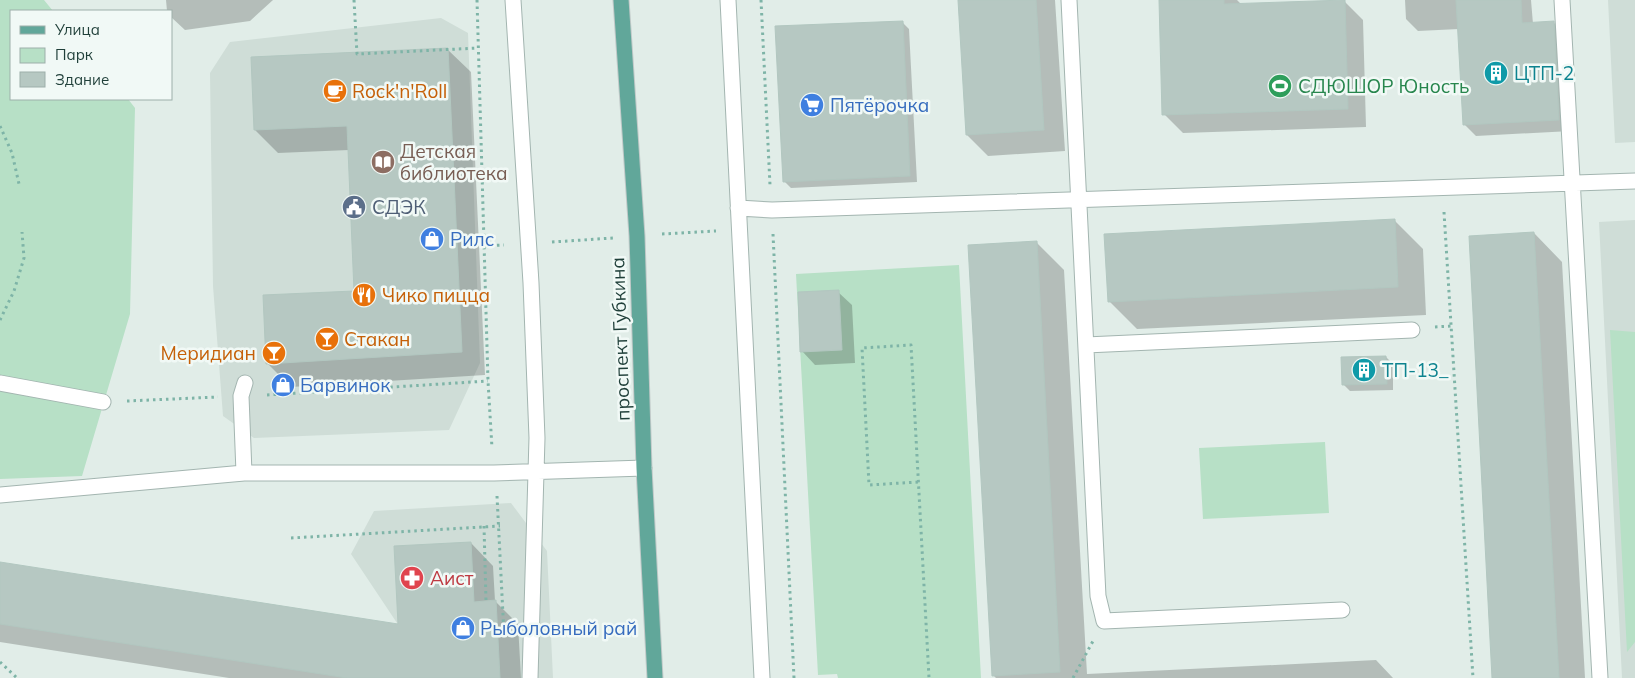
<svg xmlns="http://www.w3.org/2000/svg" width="1635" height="678" viewBox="0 0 1635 678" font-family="Mulish,sans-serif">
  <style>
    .built { fill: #cfddd7 }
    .green { fill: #b7e0c6 }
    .shadow { fill: #0003 }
    .building { fill: #b6c8c2; stroke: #b2c7c0 }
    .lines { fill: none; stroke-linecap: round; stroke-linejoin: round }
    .minor-casing { stroke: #a3b5b0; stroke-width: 17 }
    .major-casing { stroke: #c0c9c8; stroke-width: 17 }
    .path { stroke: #7eb4a7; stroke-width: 3; stroke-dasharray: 2.5 4; stroke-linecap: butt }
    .minor { stroke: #fff; stroke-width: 15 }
    .major { stroke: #61a79a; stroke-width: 15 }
    .labels { text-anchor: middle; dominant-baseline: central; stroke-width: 5; stroke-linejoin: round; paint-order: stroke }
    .culture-label { font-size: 19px; fill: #0d838f; stroke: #f1f9f6; text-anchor: start }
    .leisure-label { font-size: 19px; fill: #27864d; stroke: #f1f9f6; text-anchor: start }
    .food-label { font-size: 19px; fill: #c56008; stroke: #f1f9f6; text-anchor: start }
    .shop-label { font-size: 19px; fill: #366cbe; stroke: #f1f9f6; text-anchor: start }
    .education-label { font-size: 19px; fill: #785e54; stroke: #f1f9f6; text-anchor: start }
    .service-label { font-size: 19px; fill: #4e5e75; stroke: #f1f9f6; text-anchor: start }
    .street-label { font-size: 19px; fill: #1f3f39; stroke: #f1f9f6 }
    .health-label { font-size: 19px; fill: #be3a42; stroke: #f1f9f6; text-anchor: start }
  </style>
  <rect width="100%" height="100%" fill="#e1ede8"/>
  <path class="built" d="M1608,0H1635V142L1615,143Z
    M441,18L468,33L480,363L449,430L254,438L223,416L213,286L210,73L230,42Z
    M1635,220V678H1622L1599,222Z
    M511,503L547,551L553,678H398L397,623L351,554L374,511Z"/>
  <path class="green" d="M0,0H44L53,11H11V99H128L135,108L130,314L82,476L0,479Z
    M959,265L981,678H838L837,674L818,675L796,274Z
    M1610,330L1635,332V642L1627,652Z
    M1325,442L1329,513L1203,519L1199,448Z"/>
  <path class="shadow" d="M166,0H273L250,21L185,30L171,17V11H167Z
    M959,0H1055L1065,151L988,156L967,135Z
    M1160,0H1237L1242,5L1344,1L1363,20L1366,127L1183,133L1164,114Z
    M1405,0H1531L1533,24L1553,22L1565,34L1571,131L1476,136L1464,124L1459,29L1418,31L1406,19Z
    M902,22L909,29L917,182L791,188L784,181Z
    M447,49L471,72L485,375L291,387L268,364L356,292L349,150L278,153L255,130Z
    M1394,220L1423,249L1426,315L1137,329L1109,301Z
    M1534,233L1562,262L1585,678H1493Z
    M1036,242L1064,270L1087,674L1376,660L1393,678H996L993,675Z
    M838,292L852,305L855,363L815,365L802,351Z
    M1386,357L1393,364V390L1350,391L1343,384Z
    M471,543L493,566L495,601L518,624L521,678H229L0,642V563L399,626Z"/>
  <path class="building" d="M958,0H1036L1044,130L966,135Z
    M1159,0H1224V4L1345,0L1348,109L1162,115Z
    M1456,0H1521L1522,23L1554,21L1559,120L1463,125Z
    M903,21L910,176L783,182L775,26Z
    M448,48L462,352L266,364L263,295L354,291L347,126L254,130L251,57Z
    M1395,219L1398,287L1108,302L1104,234Z
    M1534,232L1559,678H1492L1469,236Z
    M1037,241L1060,672L992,676L968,245Z
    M839,290L842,350L800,352L798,292Z
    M1386,356L1387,384L1342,385L1341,357Z
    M471,542L474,602L496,600L500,678H347L0,624V562L398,624L394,546Z"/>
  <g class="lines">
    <g class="minor-casing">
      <path id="minor" d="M513,0L531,283L537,438L530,678
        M728,0L762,678
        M1069,0L1098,596L1104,621L1342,610
        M1562,0L1600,678
        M738,208L772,210L1635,181
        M1086,345L1412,330
        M0,383L103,402
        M244,473L241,396L245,383
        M0,495L244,473H494L644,468"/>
    </g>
    <g class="major-casing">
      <path id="major" d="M621,0L637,236L644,468L655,678"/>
    </g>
    <path class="path" d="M354,0L357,54L478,48
      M477,0L488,381L492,448
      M761,0L770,185
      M0,126L12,153L19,184
      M1444,212L1473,678
      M662,234L716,231
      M773,234L794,678
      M552,242L613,238
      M484,246L504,245
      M0,320L14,291L24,258L22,232
      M1435,327L1452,326
      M267,395L488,381
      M127,401L218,397
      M918,482L869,485L862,348L911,345L929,678
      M497,496L504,635
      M484,526L486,601
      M291,538L500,526
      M0,662L17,678
      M1073,678L1093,641"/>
    <use href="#minor" class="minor"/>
    <use href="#major" class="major"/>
  </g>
  <defs>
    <g id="building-disc" transform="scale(1.25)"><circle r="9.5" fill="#0f9aa8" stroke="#f1f9f6"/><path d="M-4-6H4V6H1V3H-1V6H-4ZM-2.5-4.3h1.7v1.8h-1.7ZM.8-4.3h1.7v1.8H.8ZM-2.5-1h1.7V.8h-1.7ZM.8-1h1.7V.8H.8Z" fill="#fff"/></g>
    <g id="stadium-disc" transform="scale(1.25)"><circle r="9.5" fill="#2e9e5b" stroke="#f1f9f6"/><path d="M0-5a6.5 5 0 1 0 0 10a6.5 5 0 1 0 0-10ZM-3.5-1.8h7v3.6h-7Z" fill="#fff"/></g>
    <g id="cafe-disc" transform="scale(1.25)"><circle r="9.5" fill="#e8710a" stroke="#f1f9f6"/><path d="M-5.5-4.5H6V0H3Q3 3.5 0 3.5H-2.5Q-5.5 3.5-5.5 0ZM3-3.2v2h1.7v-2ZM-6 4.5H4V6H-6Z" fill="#fff"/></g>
    <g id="supermarket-disc" transform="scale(1.25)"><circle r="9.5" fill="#3f7fe0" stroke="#f1f9f6"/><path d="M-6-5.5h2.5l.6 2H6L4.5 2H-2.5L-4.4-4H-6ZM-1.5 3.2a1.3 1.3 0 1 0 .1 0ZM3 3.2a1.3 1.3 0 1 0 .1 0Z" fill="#fff"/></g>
    <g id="library-disc" transform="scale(1.25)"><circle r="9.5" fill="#8d6e63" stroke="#f1f9f6"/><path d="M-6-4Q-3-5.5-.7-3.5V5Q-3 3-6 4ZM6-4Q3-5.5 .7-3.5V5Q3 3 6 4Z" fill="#fff"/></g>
    <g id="civic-disc" transform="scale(1.25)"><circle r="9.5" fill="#5c6f8a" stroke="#f1f9f6"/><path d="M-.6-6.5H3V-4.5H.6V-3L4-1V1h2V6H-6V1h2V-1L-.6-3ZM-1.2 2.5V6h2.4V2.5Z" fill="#fff"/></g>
    <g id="shop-disc" transform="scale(1.25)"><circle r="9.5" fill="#3f7fe0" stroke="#f1f9f6"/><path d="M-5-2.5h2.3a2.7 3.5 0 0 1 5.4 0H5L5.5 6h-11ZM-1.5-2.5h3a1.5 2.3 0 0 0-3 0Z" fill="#fff"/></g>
    <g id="restaurant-disc" transform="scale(1.25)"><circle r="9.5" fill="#e8710a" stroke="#f1f9f6"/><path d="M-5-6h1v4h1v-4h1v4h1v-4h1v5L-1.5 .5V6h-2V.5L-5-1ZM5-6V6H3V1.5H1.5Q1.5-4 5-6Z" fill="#fff"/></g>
    <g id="bar-disc" transform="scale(1.25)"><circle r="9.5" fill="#e8710a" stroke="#f1f9f6"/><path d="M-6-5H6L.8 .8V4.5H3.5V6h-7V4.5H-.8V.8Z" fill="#fff"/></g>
    <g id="pharmacy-disc" transform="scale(1.25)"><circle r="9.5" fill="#e0444e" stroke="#f1f9f6"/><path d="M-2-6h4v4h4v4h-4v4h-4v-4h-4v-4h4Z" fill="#fff"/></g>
  </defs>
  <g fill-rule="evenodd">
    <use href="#building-disc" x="1496" y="73"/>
    <use href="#stadium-disc" x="1280" y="86"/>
    <use href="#cafe-disc" x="335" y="91"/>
    <use href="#supermarket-disc" x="812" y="105"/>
    <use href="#library-disc" x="383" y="162"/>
    <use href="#civic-disc" x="354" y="207"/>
    <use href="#shop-disc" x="432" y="239"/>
    <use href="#restaurant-disc" x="364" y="295"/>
    <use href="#bar-disc" x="327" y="339"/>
    <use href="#bar-disc" x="274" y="353"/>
    <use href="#building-disc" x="1364" y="370"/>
    <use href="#shop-disc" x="283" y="385"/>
    <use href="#pharmacy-disc" x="412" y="578"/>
    <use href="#shop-disc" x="463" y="628"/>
  </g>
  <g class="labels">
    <g class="culture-label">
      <text x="1514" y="73">ЦТП-2</text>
      <text x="1382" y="370">ТП-13_</text>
    </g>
    <g class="leisure-label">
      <text x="1298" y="86">СДЮШОР Юность</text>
    </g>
    <g class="food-label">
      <text x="352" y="91">Rock'n'Roll</text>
      <text x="382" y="295">Чико пицца</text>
      <text x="344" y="339">Стакан</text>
      <text x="256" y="353" text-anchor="end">Меридиан</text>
    </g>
    <g class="shop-label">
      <text x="830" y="105">Пятёрочка</text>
      <text x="450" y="239">Рилс</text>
      <text x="300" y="385">Барвинок</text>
      <text x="480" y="628">Рыболовный рай</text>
    </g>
    <g class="education-label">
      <text x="400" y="151">Детская<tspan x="400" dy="22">библиотека</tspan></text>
    </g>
    <g class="service-label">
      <text x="372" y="207">СДЭК</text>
    </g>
    <g class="street-label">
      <text transform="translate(620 339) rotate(-92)">проспект Губкина</text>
    </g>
    <g class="health-label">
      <text x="430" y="578">Аист</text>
    </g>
  </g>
  <rect x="10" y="10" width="162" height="90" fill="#f1f9f6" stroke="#9dafaa"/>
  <rect x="20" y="26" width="25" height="8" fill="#61a79a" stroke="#9dafaa"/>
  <text x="55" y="35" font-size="15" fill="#1f3f39">Улица</text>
  <rect x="20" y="48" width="25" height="15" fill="#b7e0c6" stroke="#9dafaa"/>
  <text x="55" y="60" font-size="15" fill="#1f3f39">Парк</text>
  <rect x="20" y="72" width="25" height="15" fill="#b6c8c2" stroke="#9dafaa"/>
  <text x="55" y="85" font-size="15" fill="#1f3f39">Здание</text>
</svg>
